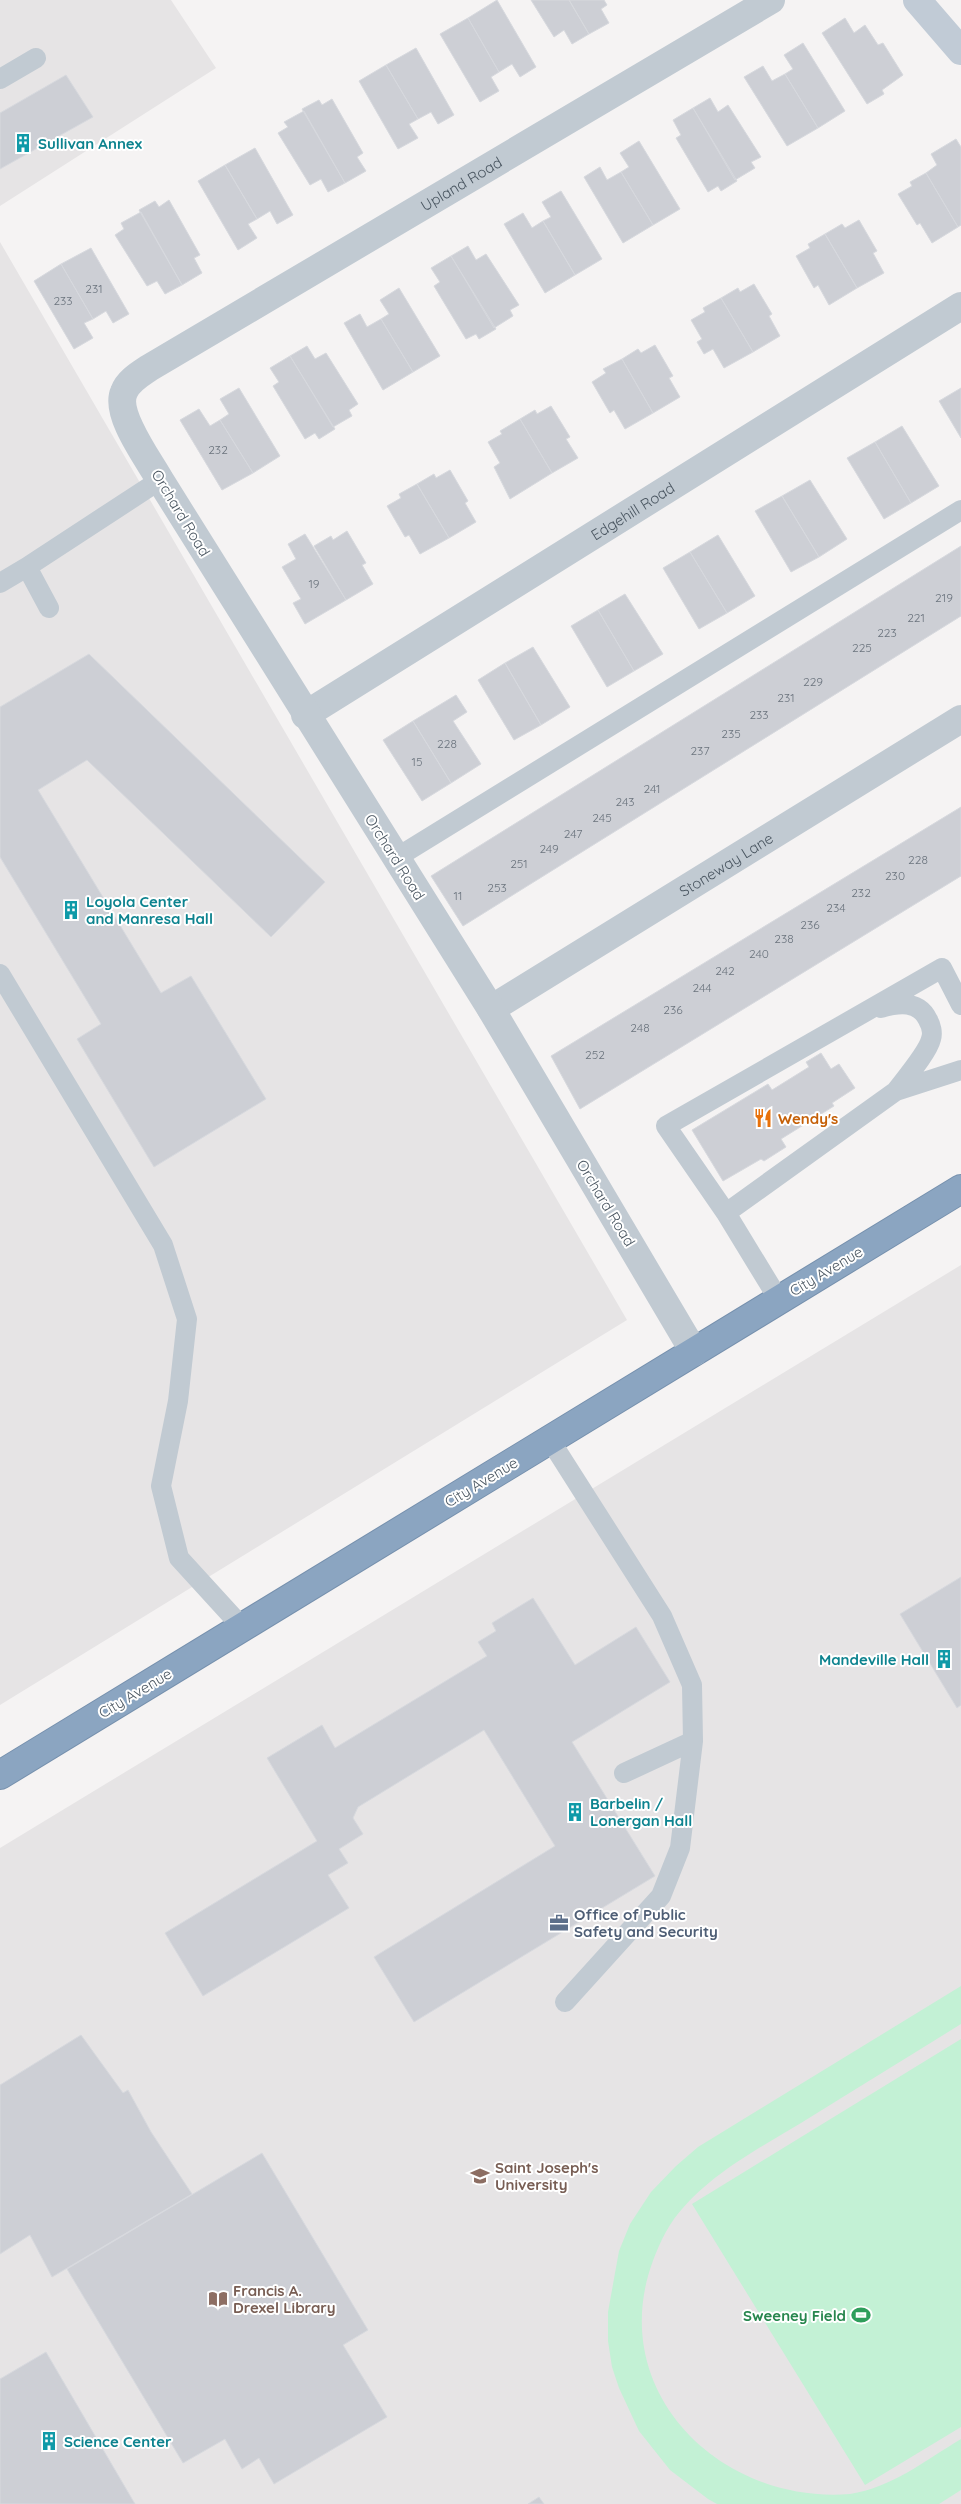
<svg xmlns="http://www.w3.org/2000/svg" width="961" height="2504" viewBox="0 0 961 2504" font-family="Quicksand,sans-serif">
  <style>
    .education { fill: #e6e4e5 }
    .green { fill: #c3f1d5 }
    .building { fill: #cdcfd5; stroke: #d7d9de }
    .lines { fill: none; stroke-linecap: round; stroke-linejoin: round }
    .highway-casing { stroke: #7690ad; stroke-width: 30 }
    .lane { stroke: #c1cad2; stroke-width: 20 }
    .street { stroke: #c1cad2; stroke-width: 28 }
    .secondary { stroke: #c1cbd6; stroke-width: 28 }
    .highway { stroke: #8ba5c1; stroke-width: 28 }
    .labels { text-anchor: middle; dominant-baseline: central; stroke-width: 4; stroke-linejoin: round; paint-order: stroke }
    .number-label { font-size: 12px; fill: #6b747e }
    .culture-label { font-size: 15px; font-weight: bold; fill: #0d838f; stroke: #fff; text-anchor: start }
    .street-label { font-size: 15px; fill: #4a5661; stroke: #fff }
    .food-label { font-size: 15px; font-weight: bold; fill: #c56008; stroke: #fff; text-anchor: start }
    .service-label { font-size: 15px; font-weight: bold; fill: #4e5e75; stroke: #fff; text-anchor: start }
    .education-label { font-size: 15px; font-weight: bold; fill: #785e54; stroke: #fff; text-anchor: start }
    .leisure-label { font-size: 15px; font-weight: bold; fill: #27864d; stroke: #fff; text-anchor: end }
  </style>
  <rect width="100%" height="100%" fill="#f5f3f3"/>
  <path class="education" d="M0,0H171L216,68L0,206Z
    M0,242L627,1320L0,1705Z
    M961,1265V2504H0V1848Z"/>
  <path class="green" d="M961,1986V2024C908,2057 854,2090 801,2123C756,2150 706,2176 674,2219C662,2236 654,2256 648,2276C614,2400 725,2504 850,2494C891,2488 926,2460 961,2439V2490L939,2504H717L708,2499L670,2470L639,2431L619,2388L612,2367L608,2341V2312L619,2251L630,2224L651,2192L676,2166L698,2147Z
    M961,2039V2427L865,2485L692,2204Z"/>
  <path class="building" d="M497,0L536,67L520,77L512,64L499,72L468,18Z
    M531,0H569L589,34L572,44L564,30L554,37Z
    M569,0H604L607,5L601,9L609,23L589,34Z
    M468,18L499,72L491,77L499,91L480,102L440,34Z
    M845,18L854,33L865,25L878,45L883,43L903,75L882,90L884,94L867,104L822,33Z
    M803,43L845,111L818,128L785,74L793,69L784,55Z
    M416,48L454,115L438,124L431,112L418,119L386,65Z
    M386,65L418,119L409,124L418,138L398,149L359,81Z
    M763,66L772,81L785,74L818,128L787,146L744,77Z
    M66,75L93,117L0,169V113Z
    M710,98L718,112L728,105L761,157L751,162L755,168L735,180L693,108Z
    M332,99L363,153L357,157L366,171L345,183L302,109L319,100L322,105Z
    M693,108L737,181L721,191L718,186L708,192L676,138L681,135L673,120Z
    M304,111L345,183L328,192L321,179L310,185L278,133L288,127L284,122Z
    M956,139L961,147V225L958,227L926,173L937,165L931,154Z
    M639,141L680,209L653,225L621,172L629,167L620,153Z
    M255,148L293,215L277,224L270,211L257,219L225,165Z
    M225,165L257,219L248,224L257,238L238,250L198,181Z
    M600,167L607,180L621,172L653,225L623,243L584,177Z
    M926,173L958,227L932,243L920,223L917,225L898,194L912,186L910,182Z
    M561,191L602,259L575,275L543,221L551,217L542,202Z
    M169,200L200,255L194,258L202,273L182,285L139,210L155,201L159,207Z
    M141,212L182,285L165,294L157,281L147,286L115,235L124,229L121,223Z
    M523,213L532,228L543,221L575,275L545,293L504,224Z
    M859,220L877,251L873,253L884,273L857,288L825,234L842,224L845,228Z
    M825,234L857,288L829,305L818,285L814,288L796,256L810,248L808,244Z
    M468,246L476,260L486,254L519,305L510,310L513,316L494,328L451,256Z
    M91,248L129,314L113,323L106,311L93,319L61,264Z
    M451,256L496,329L479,339L476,334L466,339L434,286L440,282L431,268Z
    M61,264L93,319L84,323L93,338L74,349L34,281Z
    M754,284L772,314L769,316L780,336L753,352L721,298L738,288L740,292Z
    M399,288L440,356L413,372L381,319L389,314L380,300Z
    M721,298L753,352L724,368L713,349L704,354L697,342L702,339L691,320L705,312L703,308Z
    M360,314L367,327L381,319L413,372L383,390L344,323Z
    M655,345L673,376L669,378L680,397L653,413L622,359L638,349L641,353Z
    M307,346L315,359L326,353L358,404L349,410L352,416L333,427L290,356Z
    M290,356L335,429L319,439L315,433L305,439L273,386L279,382L270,368Z
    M622,359L653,413L625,429L614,410L610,413L592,382L606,373L603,369Z
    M239,388L280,456L253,473L220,420L229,414L220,399Z
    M961,388V438L939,401Z
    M551,406L570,437L566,439L578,458L552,473L520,419L535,410L537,414Z
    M199,409L210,426L220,420L253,473L222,490L180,420Z
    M520,419L552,473L510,499L494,467L500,463L488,442L502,434L500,431Z
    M902,426L939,486L911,503L875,442Z
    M875,442L911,503L884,519L847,458Z
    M450,470L468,501L465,503L476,522L449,538L417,484L434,474L436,478Z
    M810,480L847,539L819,557L782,496Z
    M417,484L449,538L420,554L409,535L405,537L387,506L401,498L399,494Z
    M782,496L819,557L791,572L755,511Z
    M347,531L366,563L362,565L373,584L346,600L314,546L331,536L333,540Z
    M305,534L346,600L305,624L293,603L301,599L282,567L296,559L288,544Z
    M718,535L755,596L727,613L690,552Z
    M961,546V616L463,926L431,876Z
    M690,552L727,613L699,629L663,568Z
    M625,594L663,654L634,671L598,610Z
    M598,610L634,671L607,687L571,626Z
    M533,647L570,707L541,725L505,663Z
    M89,654L325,882L271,937L87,760L38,790L161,993L191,976L266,1099L154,1167L77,1039L101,1024L0,857V707Z
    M505,663L541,725L514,740L478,680Z
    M456,695L467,712L453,721L481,764L451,783L413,721Z
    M413,721L451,783L422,801L383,740Z
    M961,807V876L580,1109L551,1056Z
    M821,1053L831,1069L839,1064L855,1088L832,1103L834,1106L781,1139L786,1147L764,1161L761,1159L723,1181L692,1130L768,1084L772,1090L809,1067L806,1062Z
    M961,1577V1705L957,1708L900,1614Z
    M533,1598L575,1665L636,1627L670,1682L572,1742L655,1876L414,2022L374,1957L555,1846L484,1730L358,1807L353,1818L363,1834L339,1849L348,1863L328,1875L349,1908L203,1996L165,1933L317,1841L267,1758L322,1725L335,1748L487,1656L478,1642L496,1631L492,1623Z
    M81,2035L123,2093L128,2090L151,2132L192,2194L52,2277L30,2235L0,2254V2085Z
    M262,2153L368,2330L343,2345L387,2417L274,2484L259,2458L242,2469L225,2439L183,2463L67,2269Z
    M46,2352L135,2504H0V2379Z
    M539,2497L544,2504H528Z"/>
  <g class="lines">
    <g class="highway-casing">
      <path id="highway" d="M0,1775L961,1189"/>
    </g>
    <path class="lane" d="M0,79L36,58
      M27,567L160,480
      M0,583L27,567L49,608
      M396,858L961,510
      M0,974L163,1245L187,1319L178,1401L161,1486L179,1558L242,1627
      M881,1008C898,1003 919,1000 928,1020C931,1025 933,1033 931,1039C928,1052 905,1079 896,1091
      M726,1213L896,1091L961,1070
      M779,1300L726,1213L666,1126L942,968L961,1005
      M550,1440L662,1616L692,1685L693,1741L680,1848L661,1896L565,2002
      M624,1773L693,1741"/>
    <g class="street">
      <path id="s1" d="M305,715L961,306"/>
      <path id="s2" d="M491,1009L961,719"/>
      <path id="s3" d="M694,1352L491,1009L160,480C149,460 114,414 124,392C128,381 140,374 149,368L771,0"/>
    </g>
    <path class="secondary" d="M917,0L961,51"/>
    <use href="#highway" class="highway"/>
  </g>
  <defs>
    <g id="building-bare" transform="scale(1.5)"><path d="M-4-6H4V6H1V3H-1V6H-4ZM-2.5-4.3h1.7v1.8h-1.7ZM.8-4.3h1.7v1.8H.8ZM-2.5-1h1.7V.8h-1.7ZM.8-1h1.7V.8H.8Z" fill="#0f9aa8" stroke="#fff" stroke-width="2.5" paint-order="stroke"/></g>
    <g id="restaurant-bare" transform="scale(1.5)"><path d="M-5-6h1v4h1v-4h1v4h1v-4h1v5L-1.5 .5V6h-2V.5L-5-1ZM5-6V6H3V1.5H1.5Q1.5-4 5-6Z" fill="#e8710a" stroke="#fff" stroke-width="2.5" paint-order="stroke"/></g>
    <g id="office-bare" transform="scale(1.5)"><path d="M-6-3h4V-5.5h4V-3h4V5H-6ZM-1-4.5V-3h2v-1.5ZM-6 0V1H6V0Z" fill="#5c6f8a" stroke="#fff" stroke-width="2.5" paint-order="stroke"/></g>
    <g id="university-bare" transform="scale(1.5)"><path d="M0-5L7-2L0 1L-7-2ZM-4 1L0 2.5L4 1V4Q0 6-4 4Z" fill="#8d6e63" stroke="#fff" stroke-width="2.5" paint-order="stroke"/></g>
    <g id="library-bare" transform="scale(1.5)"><path d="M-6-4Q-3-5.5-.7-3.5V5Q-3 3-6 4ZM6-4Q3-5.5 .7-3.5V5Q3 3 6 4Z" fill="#8d6e63" stroke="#fff" stroke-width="2.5" paint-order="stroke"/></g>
    <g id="stadium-bare" transform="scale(1.5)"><path d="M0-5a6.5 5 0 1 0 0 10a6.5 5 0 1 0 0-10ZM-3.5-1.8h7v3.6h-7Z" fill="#2e9e5b" stroke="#fff" stroke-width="2.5" paint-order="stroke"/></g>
  </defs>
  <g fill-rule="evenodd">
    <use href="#building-bare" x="23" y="143"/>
    <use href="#building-bare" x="71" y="910"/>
    <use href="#restaurant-bare" x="763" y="1118"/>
    <use href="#building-bare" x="944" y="1659"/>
    <use href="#building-bare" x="575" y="1812"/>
    <use href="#office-bare" x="559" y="1923"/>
    <use href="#university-bare" x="480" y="2176"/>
    <use href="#library-bare" x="218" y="2299"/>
    <use href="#stadium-bare" x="861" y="2315"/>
    <use href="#building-bare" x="49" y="2441"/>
  </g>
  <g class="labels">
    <g class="number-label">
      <text x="94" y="288">231</text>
      <text x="63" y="300">233</text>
      <text x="218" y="449">232</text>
      <text x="314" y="583">19</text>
      <text x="944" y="597">219</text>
      <text x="916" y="617">221</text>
      <text x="887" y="632">223</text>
      <text x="862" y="647">225</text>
      <text x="813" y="681">229</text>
      <text x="786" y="697">231</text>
      <text x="759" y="714">233</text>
      <text x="731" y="733">235</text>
      <text x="447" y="743">228</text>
      <text x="700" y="750">237</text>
      <text x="417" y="761">15</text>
      <text x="652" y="788">241</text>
      <text x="625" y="801">243</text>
      <text x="602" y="817">245</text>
      <text x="573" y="833">247</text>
      <text x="549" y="848">249</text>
      <text x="918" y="859">228</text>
      <text x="519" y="863">251</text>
      <text x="895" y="875">230</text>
      <text x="497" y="887">253</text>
      <text x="861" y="892">232</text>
      <text x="458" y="895">11</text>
      <text x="836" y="907">234</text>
      <text x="810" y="924">236</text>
      <text x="784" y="938">238</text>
      <text x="759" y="953">240</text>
      <text x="725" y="970">242</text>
      <text x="702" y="987">244</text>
      <text x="673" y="1009">236</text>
      <text x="640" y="1027">248</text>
      <text x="595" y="1054">252</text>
    </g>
    <g class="culture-label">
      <text x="38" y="143">Sullivan Annex</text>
      <text x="86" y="901">Loyola Center<tspan x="86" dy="17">and Manresa Hall</tspan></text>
      <text x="929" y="1659" text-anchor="end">Mandeville Hall</text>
      <text x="590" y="1803">Barbelin /<tspan x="590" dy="17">Lonergan Hall</tspan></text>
      <text x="64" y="2441">Science Center</text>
    </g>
    <g class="street-label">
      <text stroke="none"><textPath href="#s3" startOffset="1518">Upland Road</textPath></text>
      <text stroke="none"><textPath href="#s1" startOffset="386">Edgehill Road</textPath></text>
      <text transform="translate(181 513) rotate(59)">Orchard Road</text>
      <text transform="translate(395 857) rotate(58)">Orchard Road</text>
      <text stroke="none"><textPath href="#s2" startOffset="276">Stoneway Lane</textPath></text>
      <text transform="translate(606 1203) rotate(59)">Orchard Road</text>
      <text transform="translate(826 1271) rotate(-31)">City Avenue</text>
      <text transform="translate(481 1482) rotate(-31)">City Avenue</text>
      <text transform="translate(135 1693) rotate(-31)">City Avenue</text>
    </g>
    <g class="food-label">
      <text x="778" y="1118">Wendy's</text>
    </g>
    <g class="service-label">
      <text x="574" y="1914">Office of Public<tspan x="574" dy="17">Safety and Security</tspan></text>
    </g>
    <g class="education-label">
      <text x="495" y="2167">Saint Joseph's<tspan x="495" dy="17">University</tspan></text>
      <text x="233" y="2290">Francis A.<tspan x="233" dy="17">Drexel Library</tspan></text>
    </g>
    <g class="leisure-label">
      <text x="846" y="2315">Sweeney Field</text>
    </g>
  </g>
</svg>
